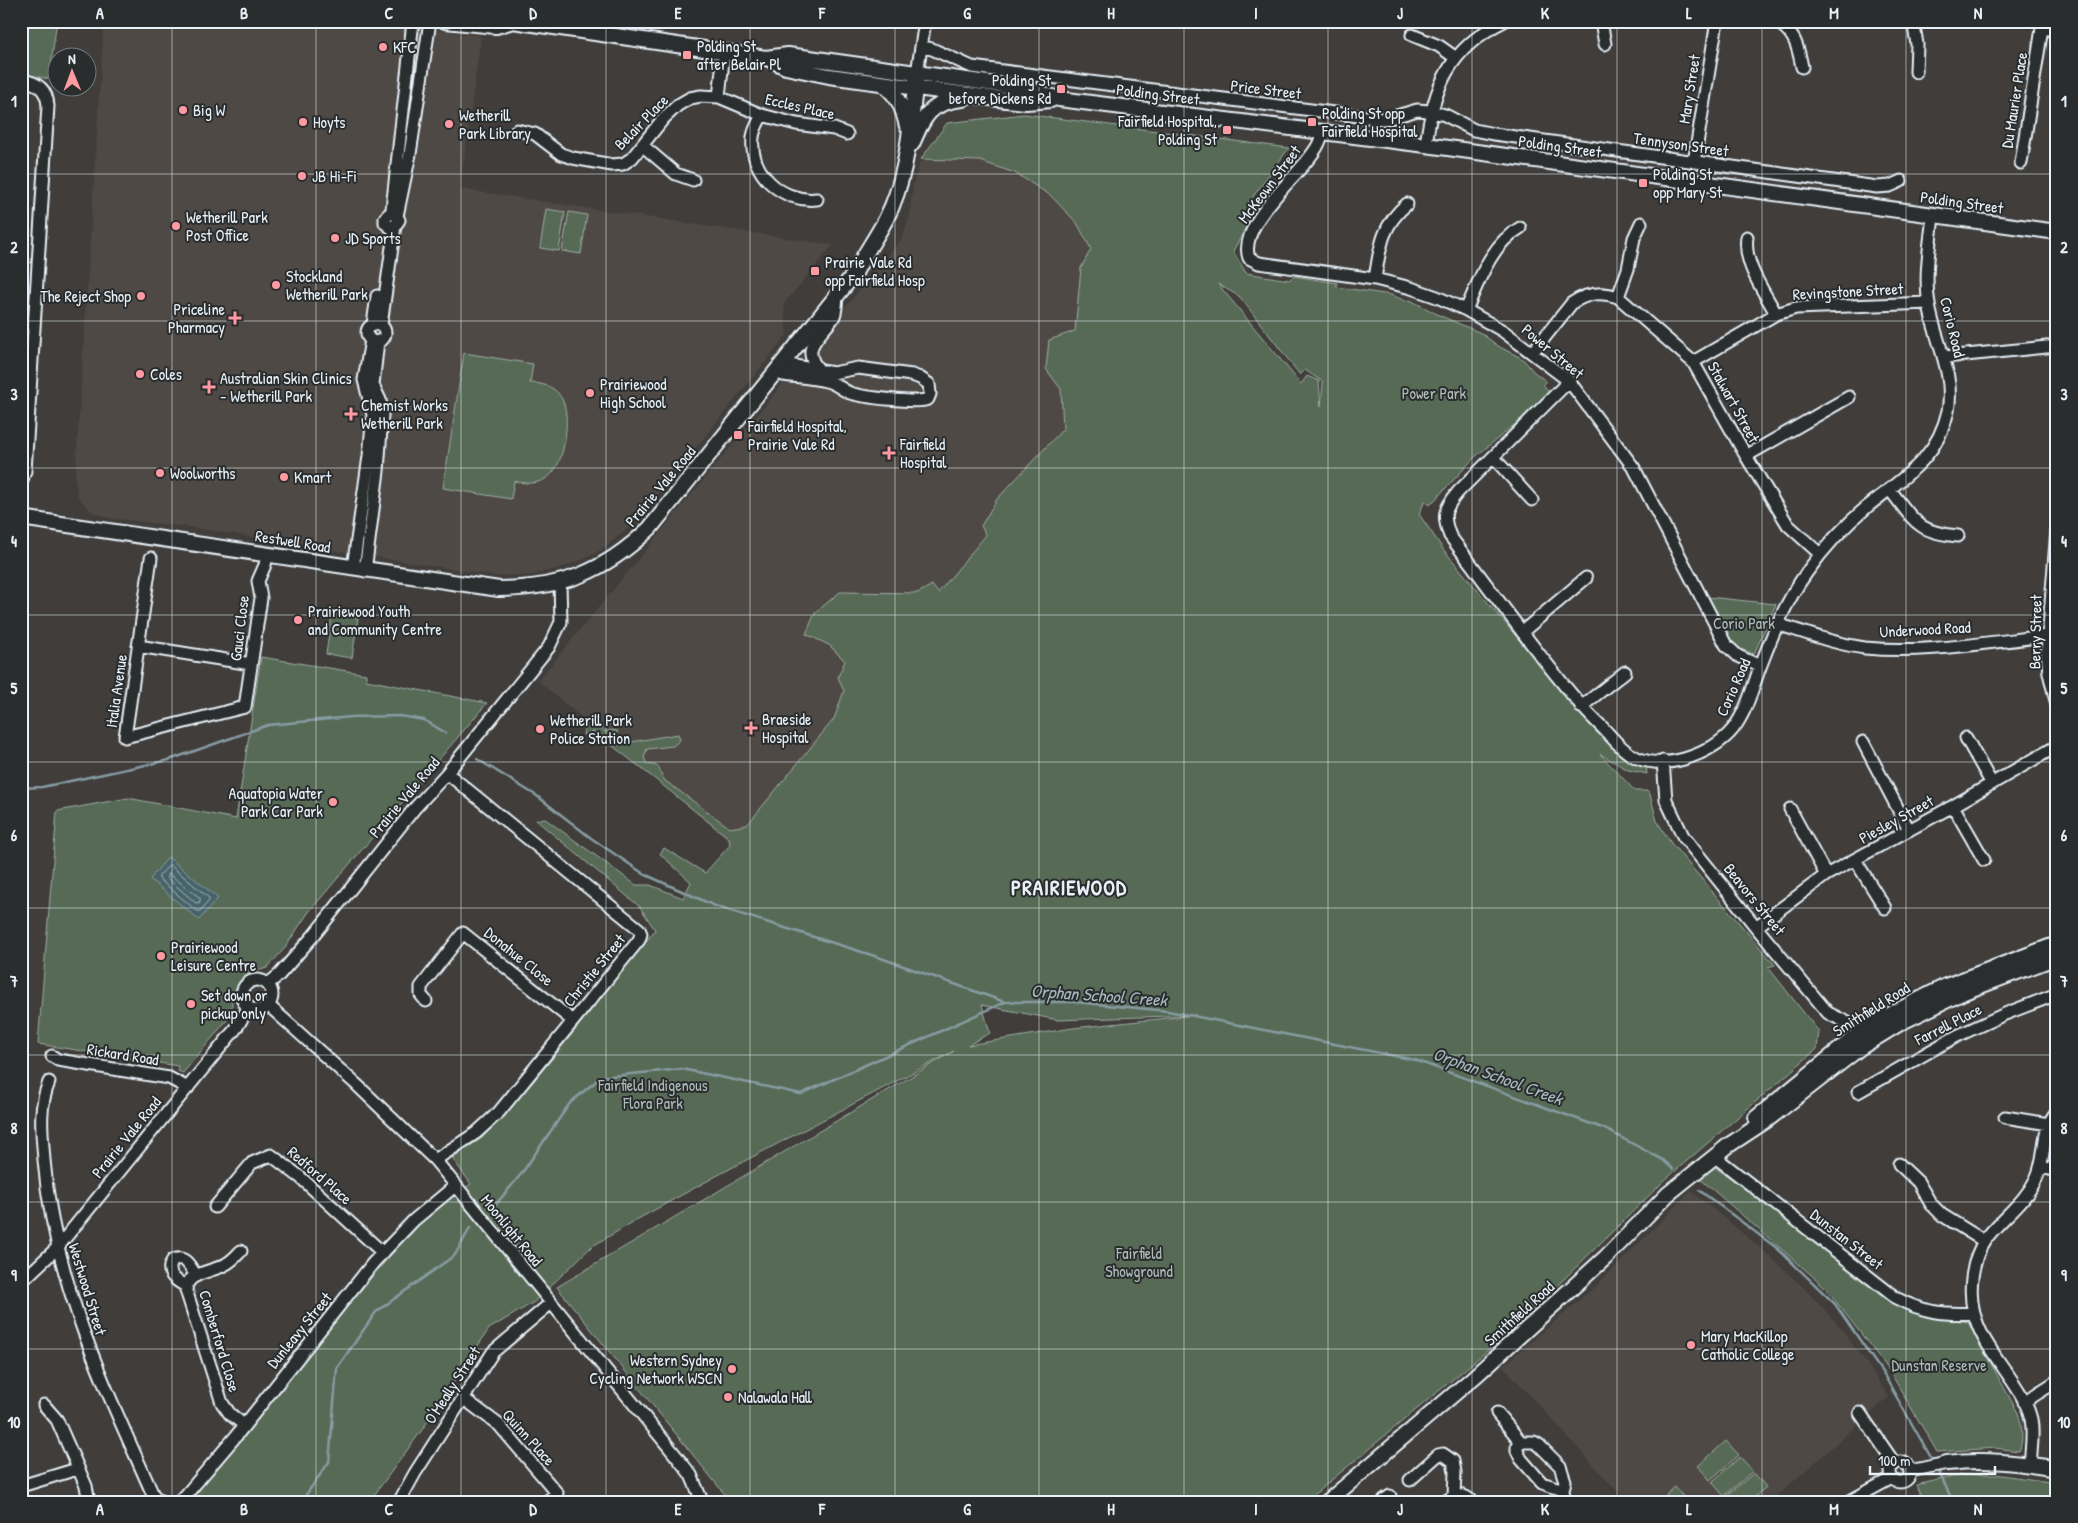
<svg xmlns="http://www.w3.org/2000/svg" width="2078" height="1523" viewBox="0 0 2078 1523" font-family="'Patrick Hand',sans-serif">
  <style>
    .built { fill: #4f4844 }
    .green { fill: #566a55; stroke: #9faea6; fill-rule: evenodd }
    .water { fill: #46636a; stroke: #879ca3 }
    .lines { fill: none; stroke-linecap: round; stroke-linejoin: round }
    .shore { stroke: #a7b8bf; stroke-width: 1 }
    .stream { stroke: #879ca3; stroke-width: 2.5 }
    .minor-casing { stroke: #e8f1f8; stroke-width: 15 }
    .major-casing { stroke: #e8f1f8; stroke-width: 18 }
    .minor { stroke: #2a2d2e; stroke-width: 11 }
    .major { stroke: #2a2d2e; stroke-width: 14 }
    .grid { fill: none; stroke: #e8f1f8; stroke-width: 1; stroke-opacity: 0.55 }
    .poi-dot { fill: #ff9aa2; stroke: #2a2d2e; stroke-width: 2 }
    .labels { text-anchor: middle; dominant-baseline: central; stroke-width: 4; stroke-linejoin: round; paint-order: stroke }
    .poi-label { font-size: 16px; fill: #e8f1f8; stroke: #2a2d2e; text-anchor: start }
    .street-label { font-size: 16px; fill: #e8f1f8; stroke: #2a2d2e }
    .park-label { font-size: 16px; fill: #aebbb7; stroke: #2a2d2e }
    .water-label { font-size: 18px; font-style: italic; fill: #a7b8bf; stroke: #2a2d2e }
    .district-label { font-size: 21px; font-weight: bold; letter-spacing: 1px; fill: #e8f1f8; stroke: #2a2d2e }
    .neatline { fill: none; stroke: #e8f1f8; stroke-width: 2 }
    .grid-label { font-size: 16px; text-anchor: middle; font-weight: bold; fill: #e8f1f8 }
  </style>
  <rect width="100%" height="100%" fill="#403d3b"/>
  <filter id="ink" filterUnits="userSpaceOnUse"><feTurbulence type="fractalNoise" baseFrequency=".02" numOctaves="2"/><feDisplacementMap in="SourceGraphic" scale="10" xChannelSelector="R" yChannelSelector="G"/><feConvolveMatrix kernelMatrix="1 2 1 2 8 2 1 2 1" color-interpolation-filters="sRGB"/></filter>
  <g filter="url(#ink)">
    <path class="built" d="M104,21H368L481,36L460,189L833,245L784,304L787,335L636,522L601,550L583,560L557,569L531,575L495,576L189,527L109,518L92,512L78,497L75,478Z
      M921,159L980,161L1015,173L1050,195L1077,223L1094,255L1079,421L732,843L538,681L901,240L909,219L913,184Z
      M1691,1191L1763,1250L1803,1287L1841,1328L1866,1362L1889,1397L1770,1502H1627L1503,1366L1597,1285Z"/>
    <path class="green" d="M21,21H62L56,27L49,79L21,73Z
      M1024,114L1289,148L1249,202L1261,200L1233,251L1246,273L1289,280L1294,276L1337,283V287L1391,295L1406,301L1410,300L1441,316L1481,333L1498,346L1523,359L1534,372L1546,381L1543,384L1551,395L1475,457L1430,505L1425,501L1419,514L1443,549L1597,733L1639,763H1646L1647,774L1628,770L1600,754L1635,791H1649L1657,821L1671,843L1775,965L1768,967L1819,1032L1817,1049L1666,1179L1511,1331L1305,1502H731L557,1287L954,1051L720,1174L638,1219L591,1247L534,1302L489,1329L422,1430L369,1502H187L256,1419L305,1355L408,1235L426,1216L471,1184L452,1158L482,1138L522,1095L552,1059L655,930L640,907L536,820L544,818L636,885H650L683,898L691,882L660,854L664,848L705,873L730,845L729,838C684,803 640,766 594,732L583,735L585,723L590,718L598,723L605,732L611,730L618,731L613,738L625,743L678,734L680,740L673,746L647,749L644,758L647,764L658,766L664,780L730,828L747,825L834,719L844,691L838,677L845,661L829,645L806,634L815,613L840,592L918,593L932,585L938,593L986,535L981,526L997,499L1063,429L1061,389L1046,369L1049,340L1075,331L1081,268L1091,249L1077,223L1050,195L1015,173L980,161L921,159L947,123ZM1218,284L1240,297L1300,375L1305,370L1323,382L1321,407L1319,381L1307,376L1301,384ZM982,1005L1058,1020L1196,1015L1073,1028L968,1045L990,1033Z
      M546,209L565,212L559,251L540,248Z
      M569,212L587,215L581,254L562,251Z
      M464,353L533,364L530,383C566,383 569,410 565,439C560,469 549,490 514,481L511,499L443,488Z
      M1708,597L1776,604L1754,654L1735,647L1726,638Z
      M332,614L358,618L352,658L326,654Z
      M261,657L366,674V680L487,703L308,913L284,949L267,968L249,973L232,997V1014L183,1073L178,1071V1066L38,1044L57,811L128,798L236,819Z
      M1711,1165L1749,1190L1847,1267L1901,1306L1920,1315L1968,1322L2018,1413C2022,1424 2024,1441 2019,1451L1995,1448L1937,1452L1889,1370L1824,1286L1698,1177Z
      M1726,1441L1739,1455L1710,1480L1698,1466Z
      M1740,1457L1753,1471L1724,1496L1712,1482Z
      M1754,1473L1766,1487L1749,1502H1729L1725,1497Z
      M1994,1474L2057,1483V1502H1924L1916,1485L1961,1475Z
      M1675,1487L1687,1501L1658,1502Z"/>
    <path class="water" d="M168,857L218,898L199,920L150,879Z"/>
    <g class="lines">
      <path class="shore" d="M170,865L209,898V901L200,911H197L159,879V876Z
        M169,874L200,898V902L196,903L168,879Z"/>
      <path class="stream" d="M477,759L537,796L591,838L644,874L715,906L878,957L1005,1002
        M21,788L42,787L169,760L268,725L351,717L400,716L424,720L446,733
        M1699,1190L1778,1249L1835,1304L1884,1375L1933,1461
        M492,1209L522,1173L570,1103L601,1077L682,1069L801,1094L1005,1002H1075L1168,1011L1415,1060L1605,1129L1663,1160L1673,1169
        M1937,1468L1953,1502
        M301,1502L329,1462L337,1368L376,1312L455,1255L470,1228"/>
      <g class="minor-casing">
        <path id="minor" d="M1601,21L1605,44
          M1774,21C1794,30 1798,46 1802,67
          M1913,21L1917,44L1916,72
          M1412,35L1439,46L1456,58
          M922,47L932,49L972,67L987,69L1382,119L1390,118L1417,110L1430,111L1445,115L1474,130L1494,134L1877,187L1890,186L1901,181
          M917,73L925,21
          M21,80C37,82 47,89 48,106L25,471L21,483
          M719,97L724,52
          M762,115C758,123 754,129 753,137C749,174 783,203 817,199
          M517,130L535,134L561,154L573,158L612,165L623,164L632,158L663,119L678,105L690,98L701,96L719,97L762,115L796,124L834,129L847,134
          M1323,132C1321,138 1319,145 1315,150C1298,177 1237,225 1249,258L1259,263L1375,279L1411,288L1437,297L1466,310L1503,331L1569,381L1634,468L1726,645L1738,656L1760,666
          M642,145L676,174L693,180
          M1426,145C1433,88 1449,48 1504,21
          M1694,162L1717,21
          M2021,163L2042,28L2057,30
          M392,209L413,21
          M397,216L410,154L430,21
          M1747,237C1743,264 1764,291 1776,314
          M1375,279C1380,248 1381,226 1407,204
          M1618,297L1628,269L1634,238L1641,223
          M1466,310C1479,281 1491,244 1520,228
          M367 333a9 9 0 1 1 18 0a9 9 0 1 1-18 0Z
          M373,324L377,296
          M381,325L395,226L399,220L396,214H389L385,218V223L390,227L395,226
          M1532,353L1572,303C1587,293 1601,291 1618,297L1693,362L1746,456L1788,525L1820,554
          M1945,357L2057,346
          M1693,362L1776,314L1796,308L1929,303
          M820,371C798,348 821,336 833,318C837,312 836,302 837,295
          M777,372L783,375C798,377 812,378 826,381C836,383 842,390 850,393C862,397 918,404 928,399L930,394L929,384L920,378L912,375L858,368L833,373L784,364
          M1569,381L1458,492C1444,509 1442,516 1450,536C1481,577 1511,618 1543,659C1562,682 1579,706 1601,726C1610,735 1619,747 1630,754C1660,774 1712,755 1733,729C1746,712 1752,690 1759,670C1772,636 1785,602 1807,572C1824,548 1844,526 1867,507C1903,477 1937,460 1948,411C1955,373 1935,341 1929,305C1924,275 1930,245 1933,216
          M1746,456L1849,397
          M1493,457L1532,500
          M1890,490C1915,521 1916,532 1958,536
          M2057,529L2047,652L2049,673L2057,705
          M151,558L125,737L245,707L261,598L258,581L265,565L267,555
          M353,568L369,456L373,415L364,380L371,340
          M365,571L378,471L382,415L380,400L373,385L378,341
          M1777,624C1806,633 1835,644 1865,648C1925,654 1988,642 2048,636
          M1522,632L1586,578
          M138,646L251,664
          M1581,707L1625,672
          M1966,738L1992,784
          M1863,742L1909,830
          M1663,761L1666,800L1683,836L1756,927L1828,1013L1854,1026L1860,1033
          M1953,806L1984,860
          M1790,809L1826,875
          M1855,860L1885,908
          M1756,927L1826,875L1953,806L2057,746
          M242 995a15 15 0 1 1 30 0a15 15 0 1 1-30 0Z
          M268,984L279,975L314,935L414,809L447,773L549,647L561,622L560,583
          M426,1001L421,995V987L463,933L573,1021
          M268,1005L357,1085L435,1160L677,1457L691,1475L702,1501
          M52,1056L58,1060L169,1078L188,1088
          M49,1082C38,1110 42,1131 44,1160C54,1283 104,1384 153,1495L161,1502
          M1858,1092L1957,1036L2005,1014L2057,994
          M2005,1117L2049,1124
          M1714,1156L1896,1298C1922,1312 1944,1315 1974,1313
          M435,1160L476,1133L499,1112L639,940L641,934L639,929L447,773
          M1899,1164L1918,1182L1931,1204L1942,1215L1984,1241
          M2042,1167L2057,1171
          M215,1207L252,1163L271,1155L300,1177L383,1253
          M241,1251C236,1256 232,1261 226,1264C214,1272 186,1272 186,1290L222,1403L230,1414L244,1425
          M21,1282L57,1248L237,1027L249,1007
          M186,1286C176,1281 164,1273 173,1260C185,1255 190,1266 196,1276
          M463,1398L499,1425L557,1493L546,1502
          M2024,1402L2057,1381
          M44,1405L57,1420L86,1486L89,1502
          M1497,1413L1521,1442
          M1860,1413L1895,1464
          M1890 1472a10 10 0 1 1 20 0a10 10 0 1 1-20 0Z
          M2030,1465C2031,1450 2034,1434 2031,1419C2022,1382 1983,1352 1974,1313C1968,1290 1972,1259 1985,1240C2001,1218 2024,1204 2036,1179C2045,1161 2042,1142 2049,1124C2051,1119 2054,1115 2057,1111
          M1910,1471L1947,1463
          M1410,1480L1438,1455L1443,1454L1453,1461L1455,1472L1454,1496
          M21,1486L77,1469
          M1563,1490L1542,1483L1521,1459L1517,1451V1447L1521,1442H1534L1539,1445L1560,1466L1565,1481L1563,1490L1565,1502
          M177,1502L185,1496L236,1436L373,1263L414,1220L455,1186
          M399,1502L415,1473L493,1352L551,1303
          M1386,1502L1384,1500L1390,1496
          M1445,1502C1454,1494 1464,1493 1472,1502
          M1848,1502L1892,1478"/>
      </g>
      <g class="major-casing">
        <path id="major" d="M445,21L496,26L513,21
          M513,21L766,58L788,55L1024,88L1059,99L1426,145L2057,232
          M767,58L786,67L829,76L1006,100L1026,102L1051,100
          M883,84C899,97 902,106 907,126
          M912,144C924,116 930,102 963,99
          M21,518L499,589C562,588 603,573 650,528L855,273C864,254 876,238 886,219C909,175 910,122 917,73
          M1756,1118L1860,1033L1895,1012L1946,986L2057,944
          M1947,1463C1984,1458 2020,1463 2057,1469
          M1327,1502L1474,1377L1605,1258L1668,1194L1729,1145L1767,1120L1861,1047L1900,1023L1964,992L2057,957"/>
      </g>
      <use href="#minor" class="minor"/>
      <use href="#major" class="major"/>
    </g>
  </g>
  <path class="grid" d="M172,21V1502M316,21V1502M461,21V1502M606,21V1502M750,21V1502M895,21V1502M1039,21V1502M1184,21V1502M1328,21V1502M1472,21V1502M1617,21V1502M1762,21V1502M1906,21V1502M21,174H2057M21,321H2057M21,468H2057M21,615H2057M21,762H2057M21,908H2057M21,1055H2057M21,1202H2057M21,1349H2057"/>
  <g class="poi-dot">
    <circle cx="383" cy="47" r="5"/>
    <rect x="682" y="50" width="10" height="10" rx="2.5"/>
    <rect x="1056" y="84" width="10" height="10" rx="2.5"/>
    <circle cx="183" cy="110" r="5"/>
    <circle cx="303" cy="122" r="5"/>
    <rect x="1307" y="117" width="10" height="10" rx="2.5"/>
    <circle cx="449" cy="124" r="5"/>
    <rect x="1222" y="125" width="10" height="10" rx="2.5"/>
    <circle cx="302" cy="176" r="5"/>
    <rect x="1638" y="178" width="10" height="10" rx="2.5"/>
    <circle cx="176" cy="226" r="5"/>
    <circle cx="335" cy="238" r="5"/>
    <rect x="810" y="266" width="10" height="10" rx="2.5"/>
    <circle cx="276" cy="285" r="5"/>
    <circle cx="141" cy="296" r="5"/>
    <path d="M232.5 310.5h5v5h5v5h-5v5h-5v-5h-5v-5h5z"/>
    <circle cx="140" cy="374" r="5"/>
    <path d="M206.5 379.5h5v5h5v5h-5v5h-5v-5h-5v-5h5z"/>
    <circle cx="590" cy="393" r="5"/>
    <path d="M348.5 406.5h5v5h5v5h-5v5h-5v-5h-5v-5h5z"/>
    <rect x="733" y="430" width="10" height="10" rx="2.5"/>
    <path d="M886.5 445.5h5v5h5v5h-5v5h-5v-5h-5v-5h5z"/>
    <circle cx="160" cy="473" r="5"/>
    <circle cx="284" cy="477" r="5"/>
    <circle cx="298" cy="620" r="5"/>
    <path d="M748.5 720.5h5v5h5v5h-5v5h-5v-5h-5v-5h5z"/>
    <circle cx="540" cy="729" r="5"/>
    <circle cx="333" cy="802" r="5"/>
    <circle cx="161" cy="956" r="5"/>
    <circle cx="191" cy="1004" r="5"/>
    <circle cx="1691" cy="1345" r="5"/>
    <circle cx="732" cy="1369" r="5"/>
    <circle cx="728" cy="1397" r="5"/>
  </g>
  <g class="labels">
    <g class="poi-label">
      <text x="697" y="46">Polding St<tspan x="697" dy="18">after Belair Pl</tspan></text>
      <text x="393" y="47">KFC</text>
      <text x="1051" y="80" text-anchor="end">Polding St<tspan x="1051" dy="18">before Dickens Rd</tspan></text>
      <text x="193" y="110">Big W</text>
      <text x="1322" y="113">Polding St opp<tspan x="1322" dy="18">Fairfield Hospital</tspan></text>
      <text x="459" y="115">Wetherill<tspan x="459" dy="18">Park Library</tspan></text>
      <text x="1217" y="121" text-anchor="end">Fairfield Hospital,<tspan x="1217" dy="18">Polding St</tspan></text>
      <text x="313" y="122">Hoyts</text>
      <text x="1653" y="174">Polding St<tspan x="1653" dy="18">opp Mary St</tspan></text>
      <text x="312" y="176">JB Hi-Fi</text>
      <text x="186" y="217">Wetherill Park<tspan x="186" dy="18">Post Office</tspan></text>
      <text x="345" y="238">JD Sports</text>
      <text x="825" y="262">Prairie Vale Rd<tspan x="825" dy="18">opp Fairfield Hosp</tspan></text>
      <text x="286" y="276">Stockland<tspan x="286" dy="18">Wetherill Park</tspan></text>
      <text x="131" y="296" text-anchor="end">The Reject Shop</text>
      <text x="225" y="309" text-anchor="end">Priceline<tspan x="225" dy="18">Pharmacy</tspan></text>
      <text x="150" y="374">Coles</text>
      <text x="220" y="378">Australian Skin Clinics<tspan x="220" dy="18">- Wetherill Park</tspan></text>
      <text x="600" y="384">Prairiewood<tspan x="600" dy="18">High School</tspan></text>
      <text x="361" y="405">Chemist Works<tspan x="361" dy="18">Wetherill Park</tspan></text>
      <text x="748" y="426">Fairfield Hospital,<tspan x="748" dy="18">Prairie Vale Rd</tspan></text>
      <text x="900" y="444">Fairfield<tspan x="900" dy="18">Hospital</tspan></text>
      <text x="170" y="473">Woolworths</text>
      <text x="294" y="477">Kmart</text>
      <text x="308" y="611">Prairiewood Youth<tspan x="308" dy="18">and Community Centre</tspan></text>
      <text x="762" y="719">Braeside<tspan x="762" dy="18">Hospital</tspan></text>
      <text x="550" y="720">Wetherill Park<tspan x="550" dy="18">Police Station</tspan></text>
      <text x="323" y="793" text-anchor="end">Aquatopia Water<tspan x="323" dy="18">Park Car Park</tspan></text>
      <text x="171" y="947">Prairiewood<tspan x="171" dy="18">Leisure Centre</tspan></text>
      <text x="201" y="995">Set down or<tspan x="201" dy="18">pickup only</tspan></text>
      <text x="1701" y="1336">Mary MacKillop<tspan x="1701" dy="18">Catholic College</tspan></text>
      <text x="722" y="1360" text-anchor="end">Western Sydney<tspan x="722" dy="18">Cycling Network WSCN</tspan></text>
      <text x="738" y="1397">Nalawala Hall</text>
    </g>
    <g class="street-label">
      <text transform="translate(1266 89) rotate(7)">Price Street</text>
      <text transform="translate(1689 89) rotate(-81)">Mary Street</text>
      <text transform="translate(1158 94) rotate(7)">Polding Street</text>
      <text transform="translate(2014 100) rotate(-81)">Du Maurier Place</text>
      <text transform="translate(800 106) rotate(13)">Eccles Place</text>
      <text transform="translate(641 122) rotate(-46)">Belair Place</text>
      <text transform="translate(1681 144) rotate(8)">Tennyson Street</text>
      <text transform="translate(1560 146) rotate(8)">Polding Street</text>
      <text transform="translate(1269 184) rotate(-53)">McKeown Street</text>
      <text transform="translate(1962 202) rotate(8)">Polding Street</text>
      <text transform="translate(1848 291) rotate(-3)">Revingstone Street</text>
      <text transform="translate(1953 327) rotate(76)">Corio Road</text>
      <text transform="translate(1553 351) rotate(40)">Power Street</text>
      <text transform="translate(1734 402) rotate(61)">Stalwart Street</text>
      <text transform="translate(660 486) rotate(-50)">Prairie Vale Road</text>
      <text transform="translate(293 541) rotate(9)">Restwell Road</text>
      <text transform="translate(239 628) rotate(-83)">Gauci Close</text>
      <text transform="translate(1925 629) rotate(-3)">Underwood Road</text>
      <text transform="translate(2035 632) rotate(-89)">Berry Street</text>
      <text transform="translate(1733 687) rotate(-66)">Corio Road</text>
      <text transform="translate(116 691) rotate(-82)">Italia Avenue</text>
      <text transform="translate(404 797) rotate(-50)">Prairie Vale Road</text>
      <text transform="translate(1896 819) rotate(-29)">Piesley Street</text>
      <text transform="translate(1755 899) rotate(51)">Beavors Street</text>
      <text transform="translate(519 956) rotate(39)">Donahue Close</text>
      <text transform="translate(594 970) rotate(-51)">Christie Street</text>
      <text transform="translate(1871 1009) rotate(-32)">Smithfield Road</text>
      <text transform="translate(1948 1024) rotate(-27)">Farrell Place</text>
      <text transform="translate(123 1054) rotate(9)">Rickard Road</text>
      <text transform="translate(126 1137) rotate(-51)">Prairie Vale Road</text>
      <text transform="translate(320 1175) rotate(41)">Redford Place</text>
      <text transform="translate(512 1230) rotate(51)">Moonlight Road</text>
      <text transform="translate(1847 1239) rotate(38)">Dunstan Street</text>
      <text transform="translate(88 1289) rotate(73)">Westwood Street</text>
      <text transform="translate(1519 1313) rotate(-42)">Smithfield Road</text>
      <text transform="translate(299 1330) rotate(-51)">Dunleavy Street</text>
      <text transform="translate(220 1341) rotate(73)">Comberford Close</text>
      <text transform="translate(452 1385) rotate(-57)">O'Meally Street</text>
      <text transform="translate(529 1437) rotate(48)">Quinn Place</text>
    </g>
    <g class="park-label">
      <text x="1434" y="393">Power Park</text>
      <text x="1744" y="623">Corio Park</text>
      <text x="653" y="1085">Fairfield Indigenous<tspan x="653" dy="18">Flora Park</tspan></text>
      <text x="1139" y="1253">Fairfield<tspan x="1139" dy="18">Showground</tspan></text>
      <text x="1939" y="1365">Dunstan Reserve</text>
    </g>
    <g class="water-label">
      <text transform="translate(1099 995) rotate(4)">Orphan School Creek</text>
      <text transform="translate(1498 1076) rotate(20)">Orphan School Creek</text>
    </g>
    <g class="district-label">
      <text x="1069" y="887">PRAIRIEWOOD</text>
    </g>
  </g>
  <rect width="2078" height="1523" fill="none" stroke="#2a2d2e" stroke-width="55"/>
  <g transform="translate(72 72) rotate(359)"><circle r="24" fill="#2a2d2e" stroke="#767b7f"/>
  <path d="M0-4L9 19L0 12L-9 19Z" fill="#ff9aa2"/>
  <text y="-8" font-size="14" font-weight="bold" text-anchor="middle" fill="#e8f1f8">N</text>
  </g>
  <path d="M1870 1466v8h125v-8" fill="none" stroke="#e8f1f8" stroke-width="2.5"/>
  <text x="1878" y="1466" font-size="15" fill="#e8f1f8" stroke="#2a2d2e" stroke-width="4" paint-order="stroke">100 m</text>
  <rect x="28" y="28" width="2022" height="1468" class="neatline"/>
  <g class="grid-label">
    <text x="100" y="19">A</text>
    <text x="244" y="19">B</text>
    <text x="389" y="19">C</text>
    <text x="533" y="19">D</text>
    <text x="678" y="19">E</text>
    <text x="822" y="19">F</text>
    <text x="967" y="19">G</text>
    <text x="1111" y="19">H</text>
    <text x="1256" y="19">I</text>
    <text x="1400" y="19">J</text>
    <text x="1545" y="19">K</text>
    <text x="1689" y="19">L</text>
    <text x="1834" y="19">M</text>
    <text x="1978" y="19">N</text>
    <text x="14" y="107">1</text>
    <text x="2064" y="107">1</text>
    <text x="14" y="253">2</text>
    <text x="2064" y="253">2</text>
    <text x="14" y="400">3</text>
    <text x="2064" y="400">3</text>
    <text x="14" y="547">4</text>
    <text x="2064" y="547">4</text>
    <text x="14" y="694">5</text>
    <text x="2064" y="694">5</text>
    <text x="14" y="841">6</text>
    <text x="2064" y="841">6</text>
    <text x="14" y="987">7</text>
    <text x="2064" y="987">7</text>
    <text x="14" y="1134">8</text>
    <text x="2064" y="1134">8</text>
    <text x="14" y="1281">9</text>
    <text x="2064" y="1281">9</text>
    <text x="14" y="1428">10</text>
    <text x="2064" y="1428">10</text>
    <text x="100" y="1515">A</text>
    <text x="244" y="1515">B</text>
    <text x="389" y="1515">C</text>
    <text x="533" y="1515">D</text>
    <text x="678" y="1515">E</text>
    <text x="822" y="1515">F</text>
    <text x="967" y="1515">G</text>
    <text x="1111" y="1515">H</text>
    <text x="1256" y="1515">I</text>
    <text x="1400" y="1515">J</text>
    <text x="1545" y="1515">K</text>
    <text x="1689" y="1515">L</text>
    <text x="1834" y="1515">M</text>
    <text x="1978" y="1515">N</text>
  </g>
</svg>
